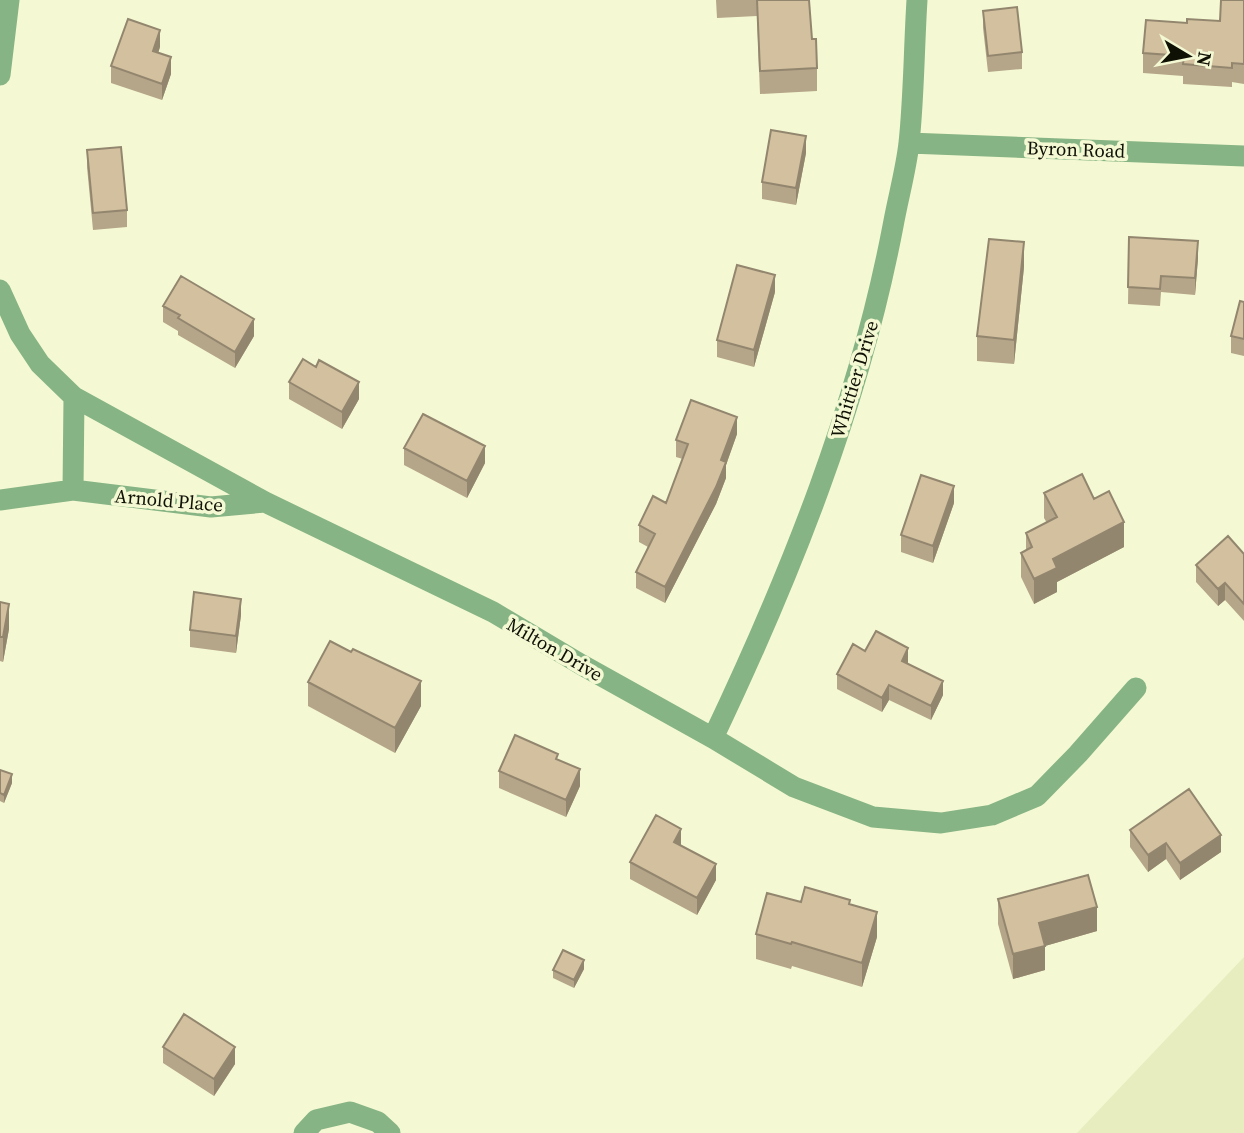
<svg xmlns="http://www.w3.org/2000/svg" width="1244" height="1133" viewBox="0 0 1244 1133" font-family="'Source Serif 4',serif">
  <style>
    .built { fill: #e8edc0 }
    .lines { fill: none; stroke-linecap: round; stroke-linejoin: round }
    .minor { stroke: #87b484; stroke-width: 21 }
    .wall { fill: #b5a589 }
    .shaded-wall { fill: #93866f }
    .building { fill: #d2c09f; stroke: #93866f; stroke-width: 2 }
    .labels { text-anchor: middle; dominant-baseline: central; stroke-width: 7; stroke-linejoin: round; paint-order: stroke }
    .street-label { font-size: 19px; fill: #101105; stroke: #f4f9d3 }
  </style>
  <rect width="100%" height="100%" fill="#f4f9d3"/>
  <path class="built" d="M1244,957V1133H1077L1205,998Z"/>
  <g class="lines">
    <path class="minor" d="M0,75L9,0
      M909,143L1244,156
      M0,290L20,334L40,364L74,397L265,502L493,612L582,665L713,738L794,787L873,817L941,823L992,815L1037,796L1078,754L1136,688
      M73,490L74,397
      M0,500L73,490L211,507L265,502
      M713,738C791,574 859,404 893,226C898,198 906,170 909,143C914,96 914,47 917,0
      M304,1133L316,1120L350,1112L378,1122L390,1133"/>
  </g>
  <path class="wall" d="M716,0H809L812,39L817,68V91L760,94L757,16L717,18Z
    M1244,0V84L1232,82V87L1183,84V76L1143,73V53L1187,23L1220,21Z
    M983,11L1022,52V69L988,72L983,28Z
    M160,47L158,53L171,74L162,100L111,83V66Z
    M87,150L127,210V227L93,230L87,167Z
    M806,153L796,205L762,199V182Z
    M1129,237L1198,258L1195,295L1161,292L1160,306L1128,304Z
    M1024,267L1014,364L977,361V336Z
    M775,292L754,367L717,357V340Z
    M1244,302V356L1231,353V336Z
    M163,306L254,336L235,368L178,335V331L163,322Z
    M289,382L359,399L342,429L289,399Z
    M737,434L726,465V478L716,504L665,603L636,588V572L648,547L639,542V525L666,503L683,459L676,457V440Z
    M404,448L485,463L467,498L404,465Z
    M1044,493L1094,499L1124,547L1057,582V592L1034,604L1021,577V553L1026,550V533L1047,523L1044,518Z
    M954,503L933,563L901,552V535Z
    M1244,554V621L1225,600L1218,606L1196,582V565Z
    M0,602L9,629L3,662L0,661Z
    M241,615L236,653L190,647V630Z
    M865,651L908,662V664L943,695L931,720L889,700L882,712L837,689V674Z
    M308,682L421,706L395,753L308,706Z
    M558,760L580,786L566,817L499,788V771Z
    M0,770L12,783L4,803L0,801Z
    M1130,830L1221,852L1180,880L1166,859L1148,872L1130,847Z
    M681,845L716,880L697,915L630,879V862Z
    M998,899L1097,931L1045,946V970L1013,979L998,924Z
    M801,902L850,905L877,937L862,987L792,966L791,969L756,959V934Z
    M584,969L574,988L553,978V970Z
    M163,1047L235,1064L214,1096L163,1063Z"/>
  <path class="shaded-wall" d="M160,30V47L153,68V51Z
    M171,57V74L162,100V84Z
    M806,136V153L796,205V188Z
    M1198,241V258L1195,295V278Z
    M1024,242V267L1014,364V340Z
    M775,275V292L754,367V350Z
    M254,319V336L235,368V352Z
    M359,382V399L342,429V412Z
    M737,417V434L726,465V478L716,504L665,603V587L721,460Z
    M485,446V463L467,498V481Z
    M954,486V503L933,563V546Z
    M1124,522V547L1057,582V592L1034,604V579L1053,559Z
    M1225,583V600L1218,606V589Z
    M241,599V615L236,653V636Z
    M9,604V629L3,662V637Z
    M908,648V662L902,675V661Z
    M421,681V706L395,753V728Z
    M943,681V695L931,720V706Z
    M889,685V700L882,712V698Z
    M580,769V786L566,817V800Z
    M12,774V783L4,803V795Z
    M681,829V846L674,842Z
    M1221,835V852L1180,880V863Z
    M1166,843V859L1148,872V855Z
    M716,864V880L697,915V898Z
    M1097,907V931L1045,946V970L1013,979V954L1039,923Z
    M877,912V937L862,987V963Z
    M584,960V969L574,988V980Z
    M235,1047V1064L214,1096V1079Z"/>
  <path class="building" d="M757,0H809L812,39H816L817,68L760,71Z
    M1221,0H1244V64L1232,63V68L1183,64L1184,56L1143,53L1146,20L1187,23V19L1220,21Z
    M1017,7L1022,52L988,56L983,11Z
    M128,19L160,30L153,51L171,57L162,84L111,66Z
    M771,130L806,136L796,188L762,182Z
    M121,147L127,210L93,213L87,150Z
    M1129,237L1198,241L1195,278L1161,276L1160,289L1128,287Z
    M989,239L1024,242L1014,340L977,336Z
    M737,265L775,275L754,350L717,340Z
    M181,276L254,319L235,352L178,318L180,315L163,306Z
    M1240,301L1244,302V339L1231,336Z
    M303,359L316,367L319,360L359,382L342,412L289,382Z
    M691,400L737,417L721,460L726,462L716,487L665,587L636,572L655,534L639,525L653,496L666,503L688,444L676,440Z
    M423,414L485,446L467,481L404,448Z
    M1082,474L1094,499L1109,491L1124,522L1053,559L1057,568L1034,579L1021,553L1032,547L1026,533L1057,517L1044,493Z
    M921,475L954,486L933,546L901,535Z
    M1228,536L1244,554V604L1225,583L1218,589L1196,565Z
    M194,592L241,599L236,636L190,630Z
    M0,602L9,604L3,637H0Z
    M876,631L908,648L902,661L943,681L931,706L889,685L882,698L837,674L853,644L865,651Z
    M330,641L351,652L353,649L421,681L395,728L308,682Z
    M515,735L558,754L556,759L580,769L566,800L499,771Z
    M0,770L12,774L4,795L0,793Z
    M1189,789L1221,835L1180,863L1166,843L1148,855L1130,830Z
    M656,815L681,829L674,842L716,864L697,898L630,862Z
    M1088,875L1097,907L1039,923L1045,946L1013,954L998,899Z
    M805,887L850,900L849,904L877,912L862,963L792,942L791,944L756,934L767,893L801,902Z
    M563,950L584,960L574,980L553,970Z
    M184,1014L235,1047L214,1079L163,1047Z"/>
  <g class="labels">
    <g class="street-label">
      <text transform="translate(1076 149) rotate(2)">Byron Road</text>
      <text transform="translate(854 379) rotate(-73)">Whittier Drive</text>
      <text transform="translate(169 500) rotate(5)">Arnold Place</text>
      <text transform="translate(555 649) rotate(30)">Milton Drive</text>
    </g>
  </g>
  <g transform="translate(1188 56) rotate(100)" stroke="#f4f9d3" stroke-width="5" paint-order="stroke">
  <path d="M0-5L12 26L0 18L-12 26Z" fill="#101105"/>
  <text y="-10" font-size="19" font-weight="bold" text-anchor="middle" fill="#101105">N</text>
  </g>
</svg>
